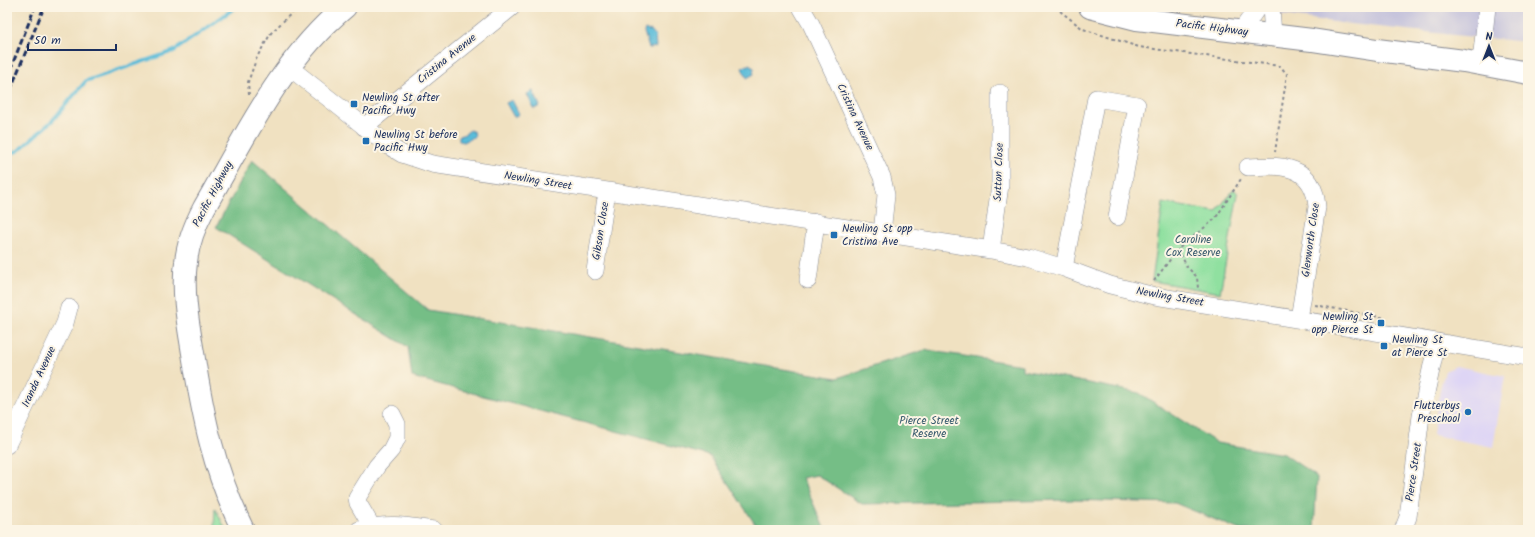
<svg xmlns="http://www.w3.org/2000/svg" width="1535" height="537" viewBox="0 0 1535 537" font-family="Kalam,sans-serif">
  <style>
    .built { fill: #ded5f5 }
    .industrial { fill: #c3c1db }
    .green { fill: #90e0a0; stroke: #56887f }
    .forest { fill: #74be86; stroke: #487672 }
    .water { fill: #5abcd9; stroke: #3a769c }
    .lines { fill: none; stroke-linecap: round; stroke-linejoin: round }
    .stream { stroke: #5abcd9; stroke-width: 3.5 }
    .minor-casing { stroke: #868890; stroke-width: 18 }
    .major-casing { stroke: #868890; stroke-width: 24 }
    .path { stroke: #868890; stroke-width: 2; stroke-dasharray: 3 3; stroke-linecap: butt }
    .minor { stroke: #fff; stroke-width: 17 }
    .major { stroke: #fff; stroke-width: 22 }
    .rail { stroke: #1b2f5e; stroke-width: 3; stroke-dasharray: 6 3; stroke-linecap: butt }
    .poi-dot { fill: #1f6fb2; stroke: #fcf5e5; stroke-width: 1.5 }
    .labels { text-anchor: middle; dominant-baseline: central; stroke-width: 4; stroke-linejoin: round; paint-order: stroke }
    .street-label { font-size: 11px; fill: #1b2f5e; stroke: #fcf5e5 }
    .poi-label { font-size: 11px; fill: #1b2f5e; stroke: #fcf5e5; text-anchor: start }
    .park-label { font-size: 11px; fill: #385b6e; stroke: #fcf5e5 }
  </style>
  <rect width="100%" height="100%" fill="#fcf5e5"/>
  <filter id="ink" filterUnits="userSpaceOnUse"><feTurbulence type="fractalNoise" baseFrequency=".025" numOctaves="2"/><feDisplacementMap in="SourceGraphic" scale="8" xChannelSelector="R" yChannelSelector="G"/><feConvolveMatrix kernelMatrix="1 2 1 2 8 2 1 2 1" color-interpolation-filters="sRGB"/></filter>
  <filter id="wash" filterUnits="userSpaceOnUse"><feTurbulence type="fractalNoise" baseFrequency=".012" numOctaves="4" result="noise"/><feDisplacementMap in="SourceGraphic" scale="16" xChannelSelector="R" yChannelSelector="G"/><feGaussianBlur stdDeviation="0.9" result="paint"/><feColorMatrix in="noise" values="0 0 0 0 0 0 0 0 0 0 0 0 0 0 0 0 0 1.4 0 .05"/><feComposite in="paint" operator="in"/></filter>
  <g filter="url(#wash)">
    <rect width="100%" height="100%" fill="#f0e1c1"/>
    <path class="built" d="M1456,366L1505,376L1493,447L1433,435L1440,389L1445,371Z"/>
    <path class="industrial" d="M1225,7H1528V42L1464,36L1341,23Z"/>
    <path class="green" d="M1234,189L1238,194L1220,293L1152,281L1163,203L1216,212Z
      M215,508L226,530H214Z"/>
    <path class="forest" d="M252,160L428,310L837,378L925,350L1022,365V370L1139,393L1217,443L1284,454L1317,477L1314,530H1240L1175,503L1072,500L862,504L817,475L802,478L825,530H759L710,456L412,377L408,347L216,227Z"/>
    <path class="water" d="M645,29L649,31L651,30L655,35L656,47L649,48L644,32Z
      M750,64L751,67H753L755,69L753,71L754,74L747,78L742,68Z
      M533,91L540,106L534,109L527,94Z
      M512,100L519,114L514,117L506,103Z
      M470,130L474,132L475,136L464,142L459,141V136L465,134Z"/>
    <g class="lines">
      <path class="stream" d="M7,154L18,151L52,121L86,81L174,51L236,7"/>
    </g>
  </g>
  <g filter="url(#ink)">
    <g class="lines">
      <g class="minor-casing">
        <path id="minor" d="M801,7L811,24L882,177L886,195L882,233
          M1271,7L1273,35
          M1241,31L1258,7
          M1482,52L1487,7
          M289,67L389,146L402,154L432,164L991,250L1028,257L1064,268L1110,285L1155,296L1528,357
          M364,127L512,7
          M1248,167C1281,165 1314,164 1317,207L1299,319
          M991,250L1000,185V93
          M1064,268L1096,98L1137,105L1117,217
          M595,271L607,191
          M808,280L816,222
          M7,445L65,323L69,308
          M372,527L358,503L357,498L377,466L391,450L397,438V424L392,414
          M359,530C387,522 407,526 434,530
          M1403,530L1408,517L1421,416L1437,342"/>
      </g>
      <g class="major-casing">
        <path id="major" d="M1090,7L1137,19L1312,40L1377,50L1464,61L1528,73
          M243,530C214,471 203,417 193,353C188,323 182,292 186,262C188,242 195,225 204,208C245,137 281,60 345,7"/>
      </g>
      <path class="path" d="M1060,11L1083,29L1139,47L1280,66L1287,74L1275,152
        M249,95L248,82L257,57L271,33L298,7
        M1178,249L1187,267L1197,277L1198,289
        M1154,281L1178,249L1215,219L1241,179
        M1315,305L1385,318"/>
      <use href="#minor" class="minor"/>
      <use href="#major" class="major"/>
      <path class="rail" d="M7,78L35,7
        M7,98L44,7"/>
    </g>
  </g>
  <g class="poi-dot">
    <rect x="350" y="100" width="8" height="8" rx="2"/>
    <rect x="362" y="137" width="8" height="8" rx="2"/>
    <rect x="830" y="231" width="8" height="8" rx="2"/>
    <rect x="1377" y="319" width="8" height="8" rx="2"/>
    <rect x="1380" y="342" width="8" height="8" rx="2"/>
    <circle cx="1468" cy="412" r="4"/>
  </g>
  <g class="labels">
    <g class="street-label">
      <text transform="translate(1212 28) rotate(7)">Pacific Highway</text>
      <text transform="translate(447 59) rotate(-39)">Cristina Avenue</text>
      <text transform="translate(855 117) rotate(65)">Cristina Avenue</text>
      <text transform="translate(999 172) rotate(-88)">Sutton Close</text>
      <text transform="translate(538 181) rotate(9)">Newling Street</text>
      <text transform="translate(213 194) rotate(-62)">Pacific Highway</text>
      <text transform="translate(601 231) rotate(-81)">Gibson Close</text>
      <text transform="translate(1311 240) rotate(-82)">Glenworth Close</text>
      <text transform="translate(1170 297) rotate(10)">Newling Street</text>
      <text transform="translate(39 377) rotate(-65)">Iranda Avenue</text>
      <text transform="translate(1414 472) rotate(-82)">Pierce Street</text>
    </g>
    <g class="poi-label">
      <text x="362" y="98">Newling St after<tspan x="362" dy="13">Pacific Hwy</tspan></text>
      <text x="374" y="135">Newling St before<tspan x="374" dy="13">Pacific Hwy</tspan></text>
      <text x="842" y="229">Newling St opp<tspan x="842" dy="13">Cristina Ave</tspan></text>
      <text x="1373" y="317" text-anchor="end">Newling St<tspan x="1373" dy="13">opp Pierce St</tspan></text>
      <text x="1392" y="340">Newling St<tspan x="1392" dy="13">at Pierce St</tspan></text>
      <text x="1460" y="406" text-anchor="end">Flutterbys<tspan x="1460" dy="13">Preschool</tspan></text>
    </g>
    <g class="park-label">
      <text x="1193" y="240">Caroline<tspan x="1193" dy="13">Cox Reserve</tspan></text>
      <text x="929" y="421">Pierce Street<tspan x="929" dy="13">Reserve</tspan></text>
    </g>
  </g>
  <rect width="1535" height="537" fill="none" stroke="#fcf5e5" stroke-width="24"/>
  <g transform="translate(1489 46)" stroke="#fcf5e5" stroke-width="3" paint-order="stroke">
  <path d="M0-3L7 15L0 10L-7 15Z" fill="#1b2f5e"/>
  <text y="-6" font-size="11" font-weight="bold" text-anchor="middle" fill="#1b2f5e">N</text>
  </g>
  <path d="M28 44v6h88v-6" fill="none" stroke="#1b2f5e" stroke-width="2"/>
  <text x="34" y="44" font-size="12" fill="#1b2f5e" stroke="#fcf5e5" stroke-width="3" paint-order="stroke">50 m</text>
</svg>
